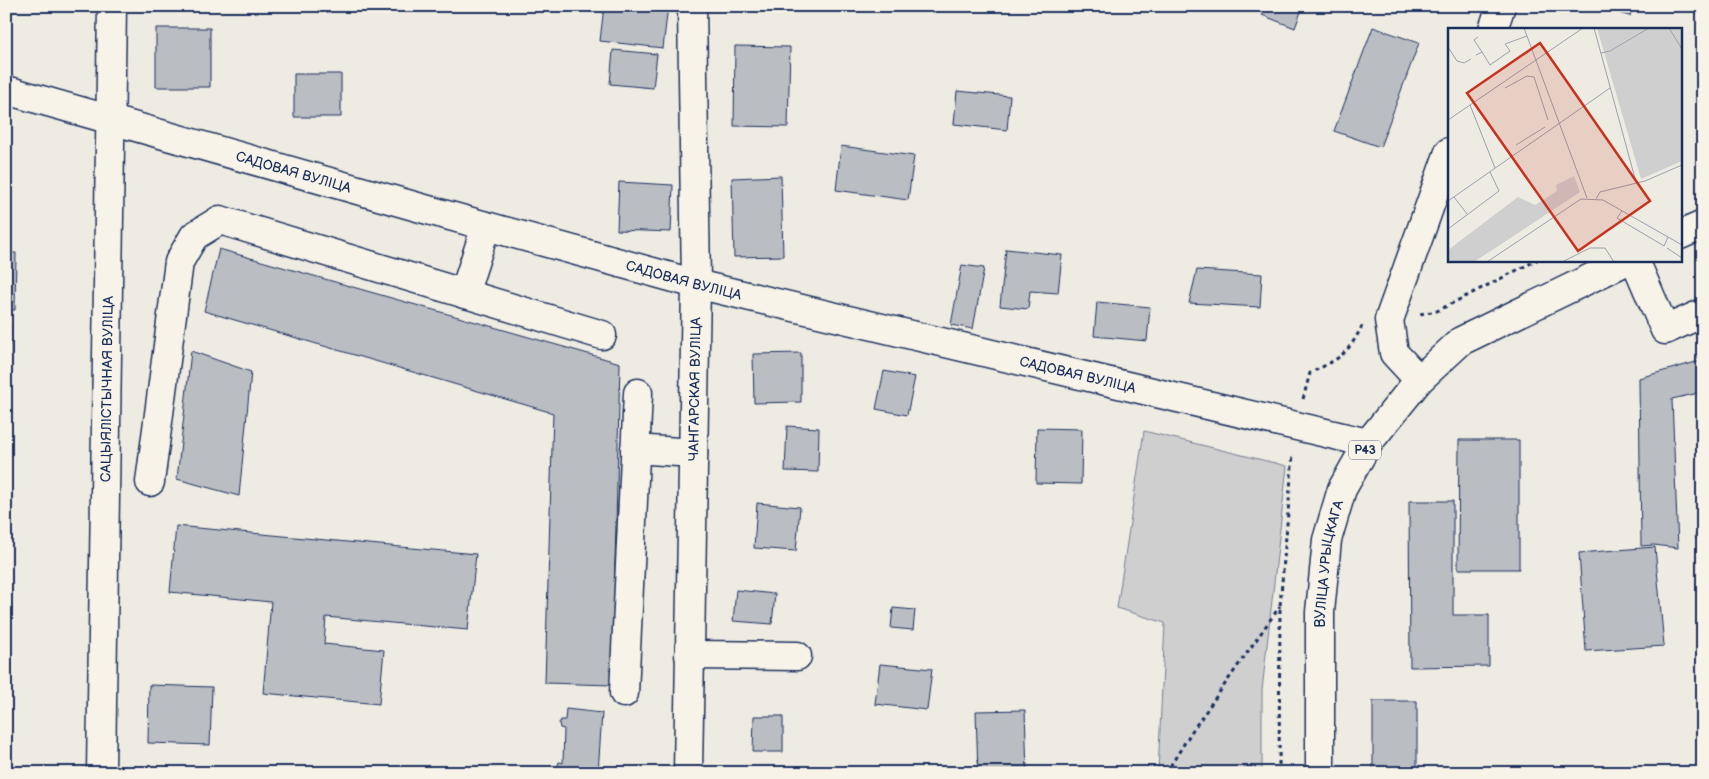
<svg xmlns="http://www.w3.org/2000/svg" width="1709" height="779" viewBox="0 0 1709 779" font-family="'Balsamiq Sans',sans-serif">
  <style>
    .green { fill: #cfcfcf; stroke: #757f96 }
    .building { fill: #babdc2; stroke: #1b2f5e }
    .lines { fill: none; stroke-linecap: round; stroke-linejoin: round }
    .minor-casing { stroke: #1b2f5e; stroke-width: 31 }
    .major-casing { stroke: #1b2f5e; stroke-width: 31 }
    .path { stroke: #1b2f5e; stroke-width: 3; stroke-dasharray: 4 4; stroke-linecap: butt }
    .minor { stroke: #f7f3e8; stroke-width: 28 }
    .major { stroke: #f7f3e8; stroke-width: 28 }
    .labels { text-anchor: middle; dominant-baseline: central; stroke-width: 5; stroke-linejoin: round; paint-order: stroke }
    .shield { fill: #f7f3e8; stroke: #5d6a87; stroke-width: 1 }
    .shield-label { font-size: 12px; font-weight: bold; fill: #1b2f5e }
    .street-label { font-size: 14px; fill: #1b2f5e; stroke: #f7f3e8 }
    .inset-road { fill: none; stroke: #9aa0ad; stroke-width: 1 }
    .view { fill: #c8321e; fill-opacity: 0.15; stroke: #c8321e; stroke-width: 2.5 }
    .inset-edge { fill: none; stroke: #1b2f5e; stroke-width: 2.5 }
  </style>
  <rect width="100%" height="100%" fill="#eeebe2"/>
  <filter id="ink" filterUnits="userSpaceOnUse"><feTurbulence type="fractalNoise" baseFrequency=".02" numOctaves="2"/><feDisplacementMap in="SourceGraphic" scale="10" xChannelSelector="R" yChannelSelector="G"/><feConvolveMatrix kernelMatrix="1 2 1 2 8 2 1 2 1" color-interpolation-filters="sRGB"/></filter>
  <g filter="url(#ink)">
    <path class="green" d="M1144,431L1287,466L1262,690V773H1158L1165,623L1117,608Z"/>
    <path class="building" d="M604,6H668L663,48L600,41Z
      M1265,6H1303L1295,28L1262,15Z
      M1591,6H1633L1630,16Z
      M1373,27L1419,43L1380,147L1334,131Z
      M156,28H210V87H156Z
      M735,46L790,47L788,127L734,126Z
      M613,50L657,54L653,88L610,84Z
      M294,74H341V117H294Z
      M957,91L1010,96L1007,130L954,124Z
      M841,146L914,156L908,200L836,190Z
      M781,176L783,256L734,257L732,178Z
      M619,182L673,185L671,232L617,230Z
      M219,249L620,363L612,685L545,683L553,413L204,311Z
      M1006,249L1062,255L1058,293L1030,291L1028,309L1000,306Z
      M6,253H16L15,310H6Z
      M962,265L984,268L973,329L951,325Z
      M1197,270L1262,274L1260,307L1189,303Z
      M1097,302L1150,307L1147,341L1094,336Z
      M11,326L6,526V327Z
      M191,351L251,372L239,496L177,479Z
      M801,353V402L754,403L753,354Z
      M1703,360V392L1672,399L1678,548L1654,545L1641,546L1639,378Z
      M884,371L915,377L907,415L876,409Z
      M787,426L819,428L818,472L785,471Z
      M1037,428L1082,429L1081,484L1036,483Z
      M1459,440H1519V569H1458Z
      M1409,501H1453V615H1489V666L1410,667Z
      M757,503L800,507L796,551L754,548Z
      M1703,524V543L1694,537Z
      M176,526L476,554L468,630L326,617L324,644L384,650L379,704L263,693L271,602L170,592Z
      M1655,547L1664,646L1586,651L1579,553Z
      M736,590L775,594L772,624L733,621Z
      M893,608L915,610L913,630L891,628Z
      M880,664L932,669L927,710L875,704Z
      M149,685L212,687L210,745L148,743Z
      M1373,701H1417V773H1373Z
      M566,709L602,713L598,773H562L557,768L559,762L563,763L564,729L560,728L559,723L561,720H565Z
      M1025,710L1027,773H978L976,711Z
      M754,716H783V752H753Z"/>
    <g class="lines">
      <g class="minor-casing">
        <g id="minor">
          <path d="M1493,29L1501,6"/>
          <path id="s1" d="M6,90L421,208L696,284L1368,443"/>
          <path d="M1635,260L1665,330L1703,313"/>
          <path d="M464,294L486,226"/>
          <path d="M1419,380L1394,353L1389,320L1449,152"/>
          <path d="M635,449L693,453"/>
          <path d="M150,482L179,262L194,236L220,220L602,335"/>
          <path d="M689,655L797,656"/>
          <path d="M624,693L638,393"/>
          <path id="s2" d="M101,773L112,6"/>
          <path id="s3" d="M688,773L696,284L692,6"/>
        </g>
      </g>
      <g class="major-casing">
        <g id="major">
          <path d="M1680,235L1703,225"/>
          <path id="s4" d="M1320,773V612L1327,540L1342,489L1368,443L1419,380L1461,341L1628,260"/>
        </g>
      </g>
      <path class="path" d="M1420,314L1437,311L1537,260
        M1303,399L1310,373C1338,359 1347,356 1362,326
        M1166,773L1192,731L1280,606
        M1279,773L1280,606L1293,454"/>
      <use href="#minor" class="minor"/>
      <use href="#major" class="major"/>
    </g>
  </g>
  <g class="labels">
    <rect class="shield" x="1349" y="440.5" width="32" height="19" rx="4"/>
    <g class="shield-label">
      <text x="1365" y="450">Р43</text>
    </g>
    <g class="street-label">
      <text stroke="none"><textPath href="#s1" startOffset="299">САДОВАЯ ВУЛІЦА</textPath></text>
      <text stroke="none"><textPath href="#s1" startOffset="704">САДОВАЯ ВУЛІЦА</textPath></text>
      <text stroke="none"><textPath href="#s1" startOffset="1109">САДОВАЯ ВУЛІЦА</textPath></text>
      <text stroke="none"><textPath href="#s2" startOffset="384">САЦЫЯЛІСТЫЧНАЯ ВУЛІЦА</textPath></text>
      <text stroke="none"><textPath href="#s3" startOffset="384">ЧАНГАРСКАЯ ВУЛІЦА</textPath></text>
      <text stroke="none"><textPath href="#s4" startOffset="210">ВУЛІЦА УРЫЦКАГА</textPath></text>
    </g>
  </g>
  <g transform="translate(1448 28)">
    <rect width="234" height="234" fill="#eeebe2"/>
    <path d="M149,0H234V133L193,151ZM126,148L132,164L26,234H0V222L70,169L87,177L109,163L108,157Z" fill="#cfcfcf"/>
    <path class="inset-road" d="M76,0L139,170M146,0L188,154M221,0L234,21M30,9L26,12L34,24M0,19L9,33L16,35L23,31M153,25L162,23L201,0M28,27L34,24L42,37L62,23L57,16L79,8M57,60L79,48L86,49L100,92M22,77L47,140M0,92L135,0M68,117L97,99M6,169L19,186M148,171L152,164L197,153L234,137M0,173L162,60M174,183L169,190L216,218L220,209M0,201L51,163L42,144M219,220L234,230M39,234L133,171L155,172L234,217M114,234L142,220H157L166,234"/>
    <path class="view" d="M92,15L202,173L130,223L19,65Z"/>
    <rect width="234" height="234" class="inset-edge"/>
  </g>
  <rect width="1709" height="779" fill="none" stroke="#f7f3e8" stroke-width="25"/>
  <rect x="12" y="12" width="1684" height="754" fill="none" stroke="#1b2f5e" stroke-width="2" filter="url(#ink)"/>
</svg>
